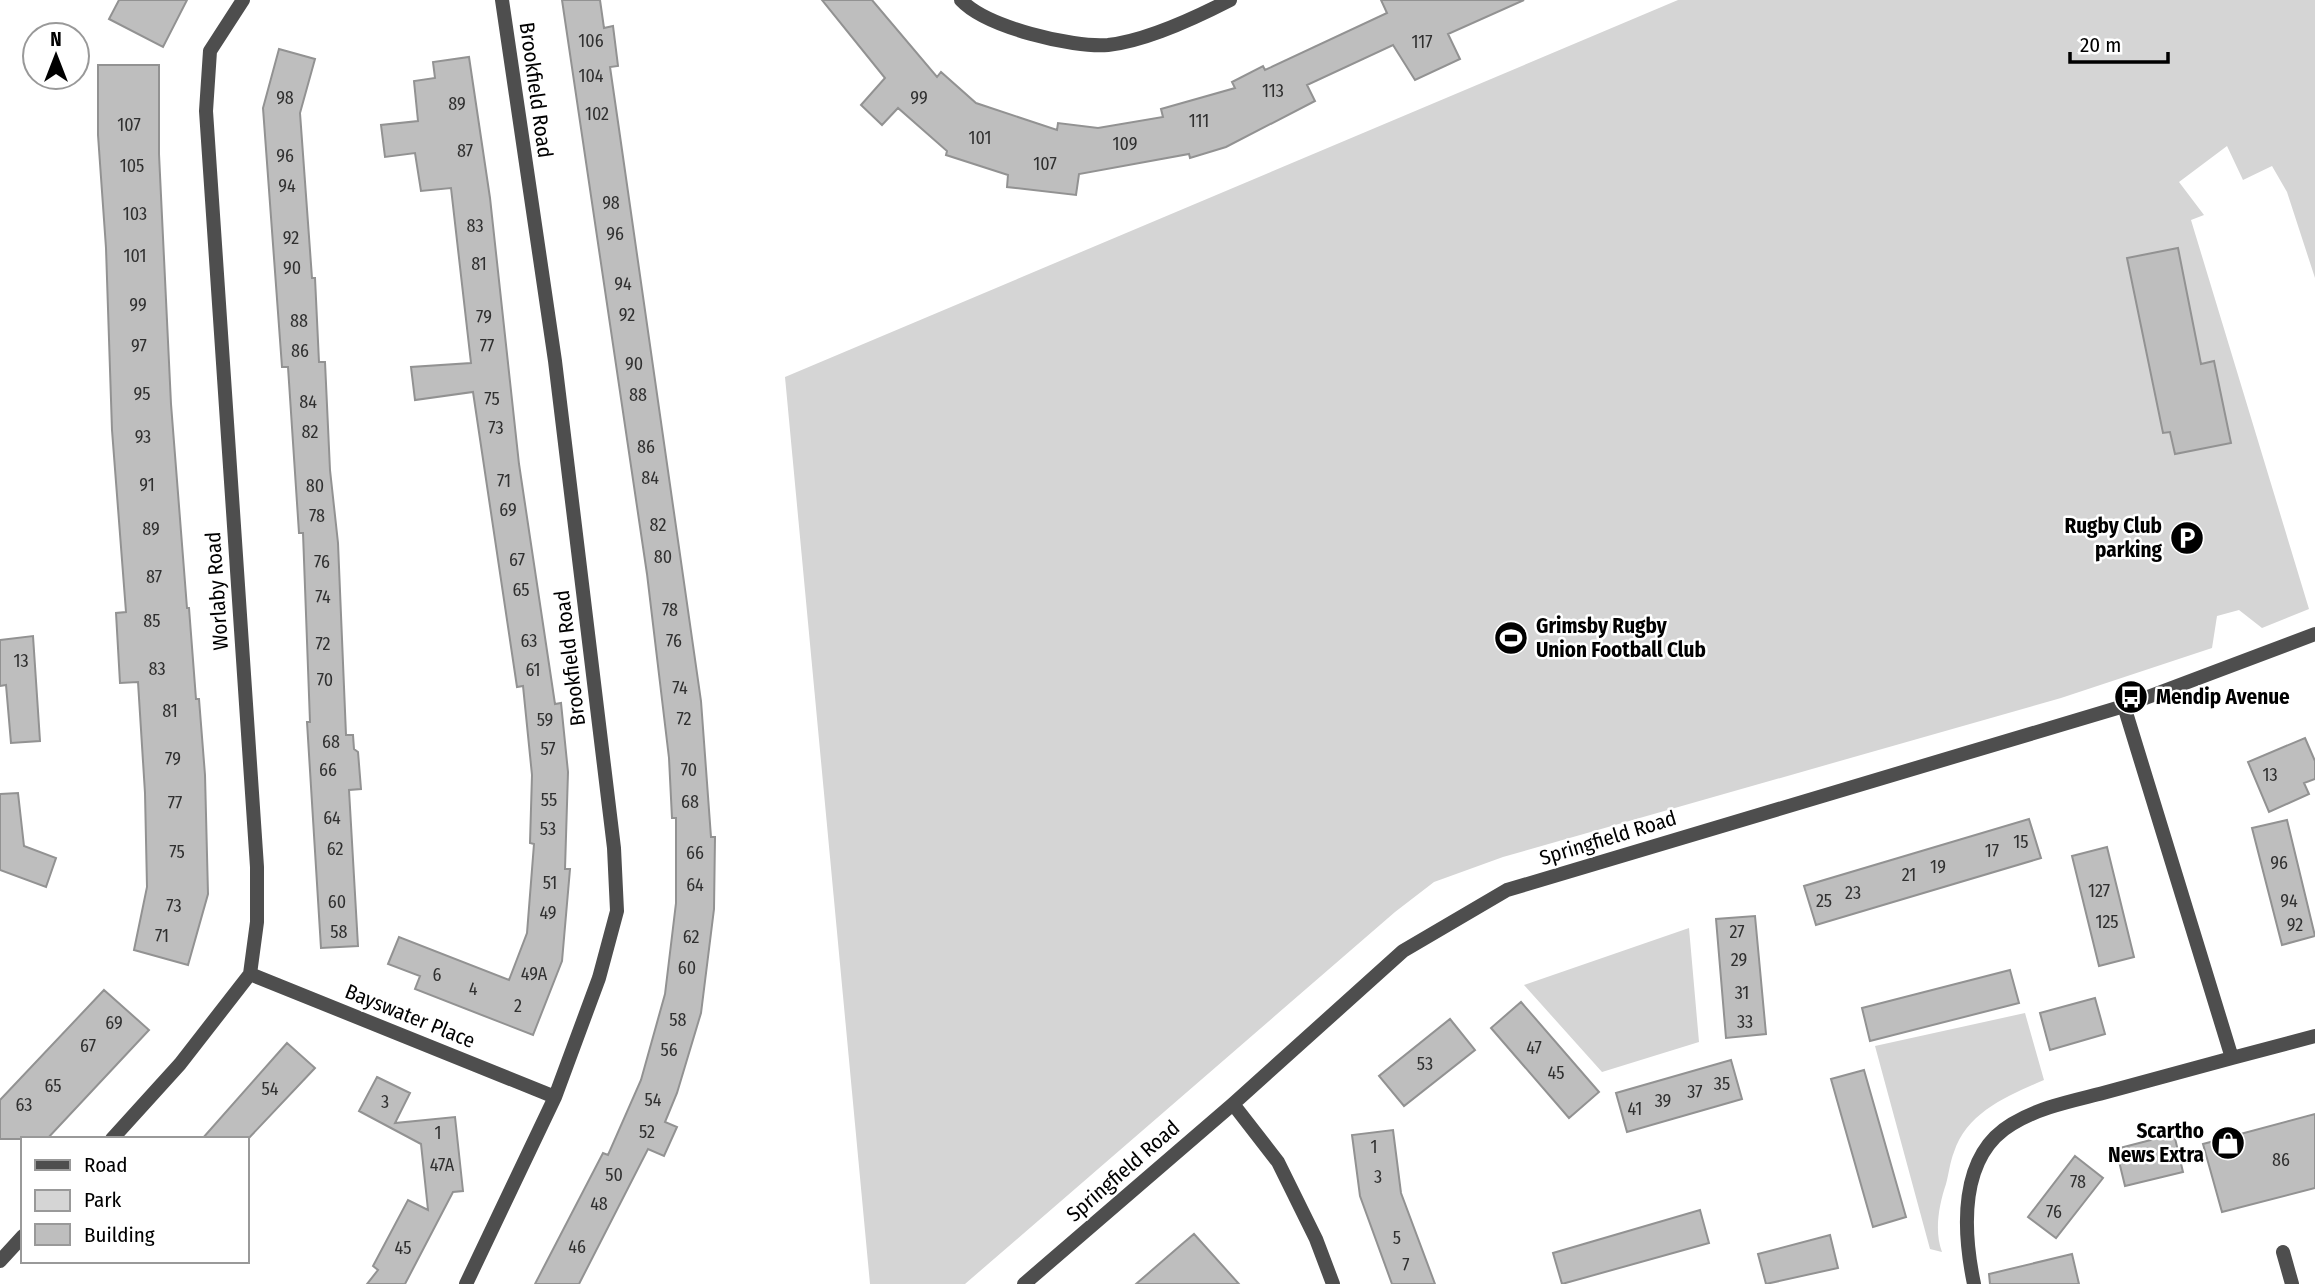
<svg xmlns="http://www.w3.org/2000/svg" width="2315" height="1284" viewBox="0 0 2315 1284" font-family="'Fira Sans Condensed',sans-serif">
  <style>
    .green { fill: #d5d5d5 }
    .building { fill: #bebebe; stroke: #929292; stroke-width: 2 }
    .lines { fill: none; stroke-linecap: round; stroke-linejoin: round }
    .minor { stroke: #4e4e4e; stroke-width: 14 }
    .labels { text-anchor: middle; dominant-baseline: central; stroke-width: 5; stroke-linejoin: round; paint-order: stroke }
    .number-label { font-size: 18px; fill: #303030 }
    .street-label { font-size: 21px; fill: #000; stroke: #fff }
    .poi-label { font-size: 21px; font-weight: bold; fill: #000; stroke: #fff; text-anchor: end }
  </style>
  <rect width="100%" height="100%" fill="#fff"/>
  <path class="green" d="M1678,0H2315V278L2287,192L2272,166L2243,180L2227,146L2179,182L2204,215L2191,220L2309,609L2262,628L2239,610L2217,616L2212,648L2061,698L1503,857L1434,882L1395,912L965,1284H870L785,377Z
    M1689,928L1699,1042L1602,1072L1524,985Z
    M2025,1013L2044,1080C2009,1095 1967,1112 1954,1152C1950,1162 1949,1173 1946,1184C1939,1205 1934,1231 1942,1252L1930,1249L1875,1046Z"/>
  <path class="building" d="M119,0H187L163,47L109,19Z
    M562,0H600L604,28L613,26L618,66L610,67L619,129L701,701L711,837H715L714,909L701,1013L677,1093L665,1122L677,1127L664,1156L648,1149L579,1284H535L603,1153L608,1155L641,1080L665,994L676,903V818H672L669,758L647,574Z
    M822,0H872L937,77L941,72L976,103L1057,130L1058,123L1098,128L1163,117L1161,109L1235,88L1232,82L1263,66L1265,70L1387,13L1381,0H1524L1448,34L1460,59L1415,80L1393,45L1307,85L1315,101L1226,147L1190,158L1189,154L1079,174L1076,195L1007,187L1008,175L946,155L947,151L898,108L882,125L861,105L885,78Z
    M279,49L315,59L300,113L312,278H315L319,362H325L330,470L338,543L346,735H353L354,749L358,752L361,789L349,790L358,946L321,948L307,722H310L303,533H299L288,367H282L263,108Z
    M469,57L490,198L519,464L555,704L561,703L568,772L565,869H570L562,961L533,1035L415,989L420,976L388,964L399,937L509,980L527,933L534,844L530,843L532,775L523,686L517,687L473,392L415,400L411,367L471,363L451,188L421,191L415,153L385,157L381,125L418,121L414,81L435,78L433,62Z
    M98,65H159V154L171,404L187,608H189L196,699H199L205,775L208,894L188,965L134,950L147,887L145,793L138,682L120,683L116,613L126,612L112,430L106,248L98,135Z
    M2178,248L2201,364L2214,361L2231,443L2175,454L2170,432L2163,433L2127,258Z
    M33,636L40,741L11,743L6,685L0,686V640Z
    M2305,738L2315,761V779L2304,783L2309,794L2269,812L2248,762Z
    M18,793L24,846L56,858L46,887L0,870V794Z
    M2029,819L2041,858L1816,925L1804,886Z
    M2287,820L2315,936L2282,945L2252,828Z
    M2107,847L2134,957L2099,966L2072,856Z
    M1755,916L1766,1034L1726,1038L1716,919Z
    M2010,970L2019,1003L1870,1041L1862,1008Z
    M104,990L149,1030L47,1139H0V1100Z
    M2095,998L2105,1034L2050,1050L2040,1013Z
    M1521,1002L1599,1092L1569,1118L1491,1028Z
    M1450,1019L1475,1050L1404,1106L1379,1076Z
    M287,1043L315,1068L248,1139H202Z
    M1731,1060L1742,1099L1627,1132L1616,1093Z
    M1864,1070L1906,1217L1873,1227L1831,1079Z
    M377,1077L410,1093L395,1123L455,1117L463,1191L453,1192L405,1284H367L378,1270L373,1266L408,1200L428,1210L421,1144L359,1111Z
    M2315,1114V1188L2222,1212L2203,1144Z
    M1393,1130L1401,1193L1435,1284H1392L1360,1196L1352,1135Z
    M2174,1134L2183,1172L2125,1186L2116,1149Z
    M2075,1156L2103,1178L2056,1238L2028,1217Z
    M1700,1210L1709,1243L1562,1284L1553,1253Z
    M1194,1234L1239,1284H1136L1181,1245Z
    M1830,1235L1838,1268L1766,1284L1758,1254Z
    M2072,1254L2079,1284H1990L1989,1274Z"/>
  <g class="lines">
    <path class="minor" d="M961,0C986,27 1072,48 1108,45C1145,41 1197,17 1230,0
      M250,974L555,1097
      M2232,1058L2315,1036
      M1233,1104L1278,1162L1316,1239L1333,1284
      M112,1139L180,1064L250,974L257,922V867L206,111L210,51L243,0
      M2283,1252L2292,1284
      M0,1261L23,1236
      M466,1284L555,1097L599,978L617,911L614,848L555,361L502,0
      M1024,1284L1233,1104L1403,951L1507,890L2124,706L2315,634
      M1974,1284C1963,1231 1958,1156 2012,1124C2040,1107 2072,1101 2103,1093C2146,1081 2189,1070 2232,1058L2124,706"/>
  </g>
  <defs>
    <g id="parking-disc" transform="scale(1.75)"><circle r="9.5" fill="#000" stroke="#fff"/><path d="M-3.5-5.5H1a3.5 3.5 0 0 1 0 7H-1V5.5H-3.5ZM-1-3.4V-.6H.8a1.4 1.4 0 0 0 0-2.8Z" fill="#fff"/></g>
    <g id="stadium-disc" transform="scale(1.75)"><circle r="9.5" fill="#000" stroke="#fff"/><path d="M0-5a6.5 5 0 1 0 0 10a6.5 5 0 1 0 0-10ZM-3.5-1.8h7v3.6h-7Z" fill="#fff"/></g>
    <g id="bus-disc" transform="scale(1.75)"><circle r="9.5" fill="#000" stroke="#fff"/><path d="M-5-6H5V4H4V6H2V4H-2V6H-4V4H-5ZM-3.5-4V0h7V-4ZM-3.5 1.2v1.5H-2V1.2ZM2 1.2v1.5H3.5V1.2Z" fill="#fff"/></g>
    <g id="shop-disc" transform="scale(1.75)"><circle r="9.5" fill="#000" stroke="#fff"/><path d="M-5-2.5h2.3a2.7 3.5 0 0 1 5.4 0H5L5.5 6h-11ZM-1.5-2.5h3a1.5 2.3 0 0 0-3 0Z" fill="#fff"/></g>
  </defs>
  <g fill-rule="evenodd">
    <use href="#parking-disc" x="2187" y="538"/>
    <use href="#stadium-disc" x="1511" y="638"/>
    <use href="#bus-disc" x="2131" y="697"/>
    <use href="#shop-disc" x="2228" y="1143"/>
  </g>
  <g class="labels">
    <g class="number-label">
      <text x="591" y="41">106</text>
      <text x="1422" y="42">117</text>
      <text x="591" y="76">104</text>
      <text x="1273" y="91">113</text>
      <text x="285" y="98">98</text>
      <text x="919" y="98">99</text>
      <text x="457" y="104">89</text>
      <text x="597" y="114">102</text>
      <text x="1199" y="121">111</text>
      <text x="129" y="125">107</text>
      <text x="980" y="138">101</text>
      <text x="1125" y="144">109</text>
      <text x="465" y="151">87</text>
      <text x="285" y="156">96</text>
      <text x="1045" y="164">107</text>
      <text x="132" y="166">105</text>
      <text x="287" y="186">94</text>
      <text x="611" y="203">98</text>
      <text x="135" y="214">103</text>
      <text x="475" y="226">83</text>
      <text x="615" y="234">96</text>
      <text x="291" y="238">92</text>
      <text x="135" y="256">101</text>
      <text x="479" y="264">81</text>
      <text x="292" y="268">90</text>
      <text x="623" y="284">94</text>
      <text x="138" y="305">99</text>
      <text x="627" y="315">92</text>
      <text x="484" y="317">79</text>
      <text x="299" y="321">88</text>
      <text x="139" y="346">97</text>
      <text x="487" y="346">77</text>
      <text x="300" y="351">86</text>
      <text x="634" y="364">90</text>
      <text x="142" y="394">95</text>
      <text x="638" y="395">88</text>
      <text x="492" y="399">75</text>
      <text x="308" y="402">84</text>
      <text x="496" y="428">73</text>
      <text x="310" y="432">82</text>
      <text x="143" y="437">93</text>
      <text x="646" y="447">86</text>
      <text x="650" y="478">84</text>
      <text x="504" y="481">71</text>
      <text x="147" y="485">91</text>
      <text x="315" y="486">80</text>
      <text x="508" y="510">69</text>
      <text x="317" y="516">78</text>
      <text x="658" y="525">82</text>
      <text x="151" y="529">89</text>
      <text x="663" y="557">80</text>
      <text x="517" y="560">67</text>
      <text x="322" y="562">76</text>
      <text x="154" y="577">87</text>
      <text x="521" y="590">65</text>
      <text x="323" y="597">74</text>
      <text x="670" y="610">78</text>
      <text x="152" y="621">85</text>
      <text x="529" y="641">63</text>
      <text x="674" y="641">76</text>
      <text x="323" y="644">72</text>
      <text x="21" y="661">13</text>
      <text x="157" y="669">83</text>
      <text x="533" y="670">61</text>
      <text x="325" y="680">70</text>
      <text x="680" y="688">74</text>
      <text x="170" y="711">81</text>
      <text x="684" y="719">72</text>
      <text x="545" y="720">59</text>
      <text x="331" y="742">68</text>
      <text x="548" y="749">57</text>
      <text x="173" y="759">79</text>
      <text x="328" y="770">66</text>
      <text x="689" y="770">70</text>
      <text x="2270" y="775">13</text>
      <text x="549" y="800">55</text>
      <text x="690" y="802">68</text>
      <text x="175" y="803">77</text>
      <text x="332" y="818">64</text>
      <text x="548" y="829">53</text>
      <text x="2021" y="842">15</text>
      <text x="335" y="849">62</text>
      <text x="1992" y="851">17</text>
      <text x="177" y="852">75</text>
      <text x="695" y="853">66</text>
      <text x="2279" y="863">96</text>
      <text x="1938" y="867">19</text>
      <text x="1909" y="875">21</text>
      <text x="550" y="883">51</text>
      <text x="695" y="885">64</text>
      <text x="2099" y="891">127</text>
      <text x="1853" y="893">23</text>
      <text x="1824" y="901">25</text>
      <text x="2289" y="901">94</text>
      <text x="337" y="902">60</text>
      <text x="174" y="906">73</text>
      <text x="548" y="913">49</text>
      <text x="2107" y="922">125</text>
      <text x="2295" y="925">92</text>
      <text x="339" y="932">58</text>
      <text x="1737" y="932">27</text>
      <text x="162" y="936">71</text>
      <text x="691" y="937">62</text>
      <text x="1739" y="960">29</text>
      <text x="687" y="968">60</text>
      <text x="534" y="974">49A</text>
      <text x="437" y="975">6</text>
      <text x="473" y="989">4</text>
      <text x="1742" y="993">31</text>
      <text x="518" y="1006">2</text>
      <text x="678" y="1020">58</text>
      <text x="1745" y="1022">33</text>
      <text x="114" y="1023">69</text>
      <text x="88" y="1046">67</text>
      <text x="1534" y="1048">47</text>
      <text x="669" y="1050">56</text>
      <text x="1425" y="1064">53</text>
      <text x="1556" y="1073">45</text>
      <text x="1722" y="1084">35</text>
      <text x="53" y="1086">65</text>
      <text x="270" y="1089">54</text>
      <text x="1695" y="1092">37</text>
      <text x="653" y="1100">54</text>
      <text x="1663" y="1101">39</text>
      <text x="385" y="1102">3</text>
      <text x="24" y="1105">63</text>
      <text x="1635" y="1109">41</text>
      <text x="647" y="1132">52</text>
      <text x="438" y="1133">1</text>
      <text x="1374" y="1147">1</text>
      <text x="2281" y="1160">86</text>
      <text x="442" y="1165">47A</text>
      <text x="614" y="1175">50</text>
      <text x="1378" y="1177">3</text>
      <text x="2078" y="1182">78</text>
      <text x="599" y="1204">48</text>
      <text x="2054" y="1212">76</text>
      <text x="1397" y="1238">5</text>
      <text x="577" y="1247">46</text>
      <text x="403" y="1248">45</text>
      <text x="1406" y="1265">7</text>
    </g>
    <g class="street-label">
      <text transform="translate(536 90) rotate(82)">Brookfield Road</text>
      <text transform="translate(217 591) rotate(-94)">Worlaby Road</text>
      <text transform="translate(570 658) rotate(-97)">Brookfield Road</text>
      <text transform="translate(1608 838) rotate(-17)">Springfield Road</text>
      <text transform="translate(410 1016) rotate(22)">Bayswater Place</text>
      <text transform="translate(1123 1171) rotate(-41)">Springfield Road</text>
    </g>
    <g class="poi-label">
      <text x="2162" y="526">Rugby Club<tspan x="2162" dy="24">parking</tspan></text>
      <text x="1536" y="626" text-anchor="start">Grimsby Rugby<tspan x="1536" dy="24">Union Football Club</tspan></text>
      <text x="2156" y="697" text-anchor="start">Mendip Avenue</text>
      <text x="2204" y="1131">Scartho<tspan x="2204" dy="24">News Extra</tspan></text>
    </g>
  </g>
  <rect x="21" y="1137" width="228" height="126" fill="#ffffff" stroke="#999999" stroke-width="2"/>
  <rect x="35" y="1160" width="35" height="10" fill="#4e4e4e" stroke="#999999" stroke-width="2"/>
  <text x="84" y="1172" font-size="21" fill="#000000">Road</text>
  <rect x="35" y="1190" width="35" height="21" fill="#d5d5d5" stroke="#999999" stroke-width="2"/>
  <text x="84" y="1207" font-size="21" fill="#000000">Park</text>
  <rect x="35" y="1224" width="35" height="21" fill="#bebebe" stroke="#999999" stroke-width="2"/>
  <text x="84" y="1242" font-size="21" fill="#000000">Building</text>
  <g transform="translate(56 56)"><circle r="33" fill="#ffffff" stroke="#999999" stroke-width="2"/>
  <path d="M0-5L12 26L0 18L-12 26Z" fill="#000000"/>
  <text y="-10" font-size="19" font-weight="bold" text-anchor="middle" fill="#000000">N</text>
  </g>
  <path d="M2070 52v10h98v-10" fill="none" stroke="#000000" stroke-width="3.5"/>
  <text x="2080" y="52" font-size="21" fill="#000000" stroke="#ffffff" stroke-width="5" paint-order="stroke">20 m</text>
</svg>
